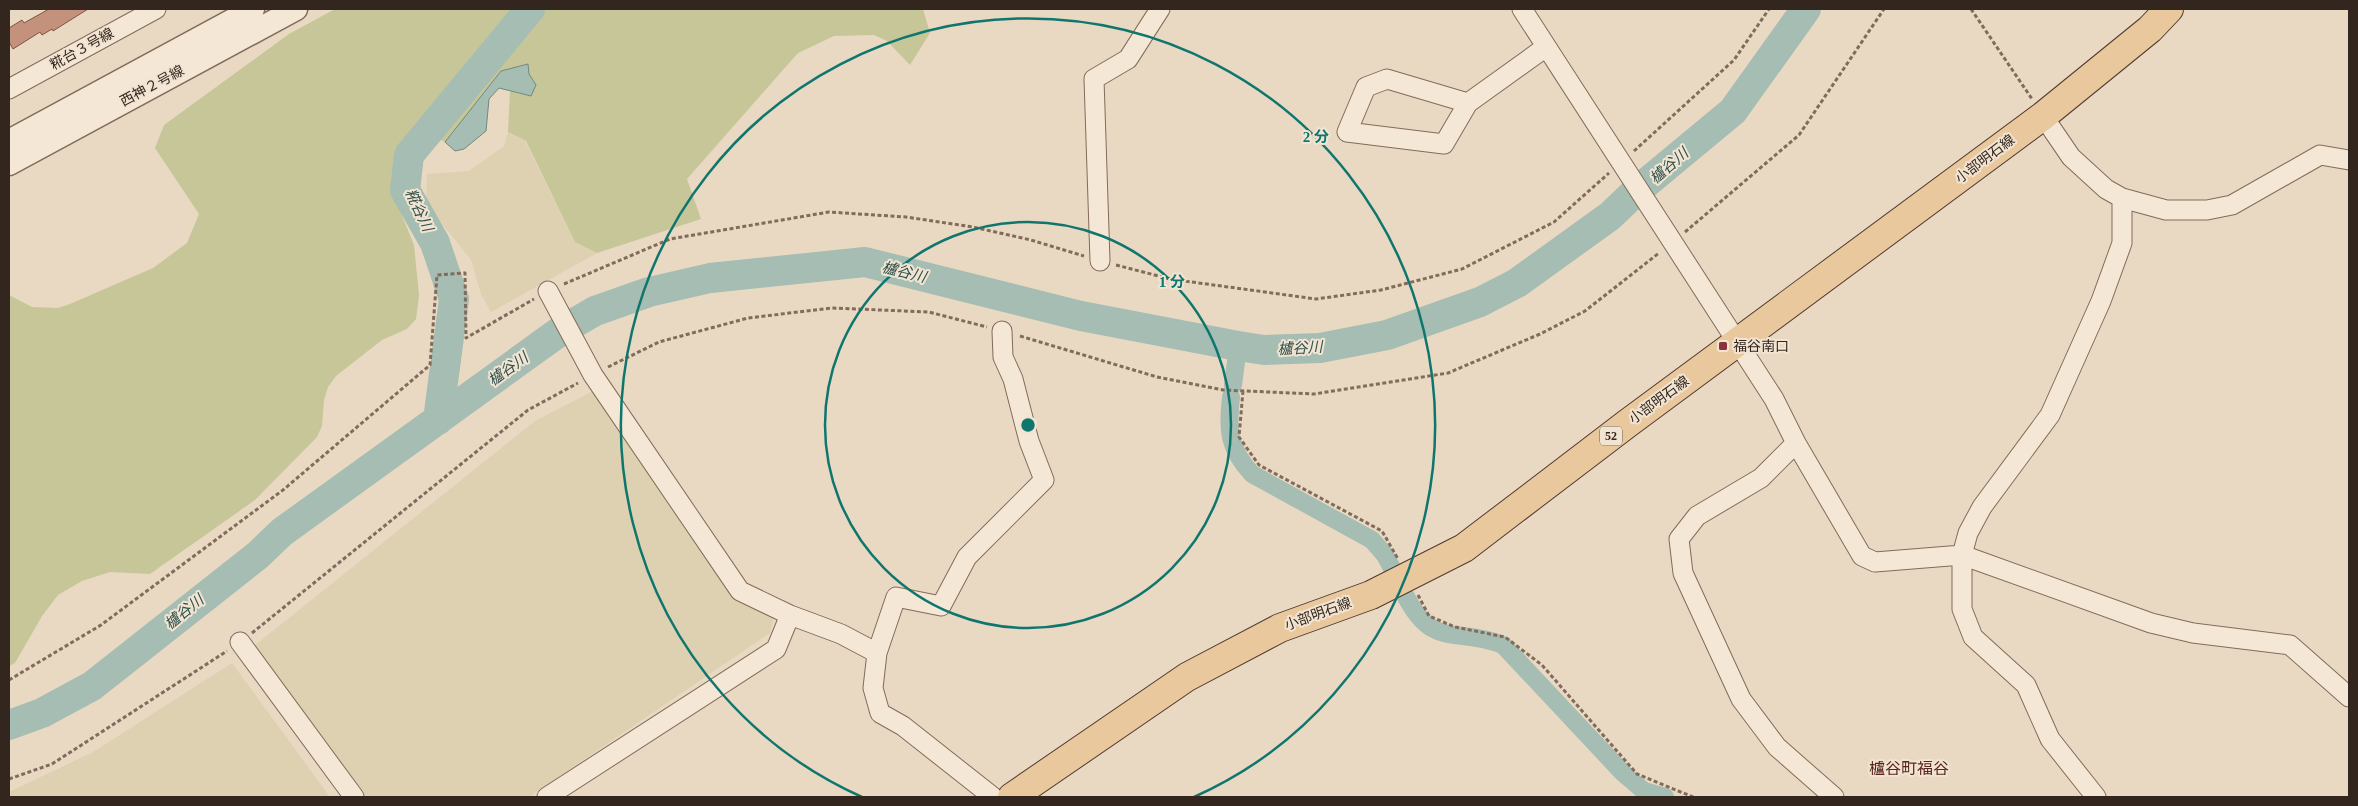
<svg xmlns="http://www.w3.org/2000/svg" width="2358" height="806" viewBox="0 0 2358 806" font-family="'Times New Roman','Noto Sans JP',serif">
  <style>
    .farmland { fill: #ded1b1 }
    .green { fill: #c6c698 }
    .water { fill: #a5bdb2; stroke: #6d8a7f }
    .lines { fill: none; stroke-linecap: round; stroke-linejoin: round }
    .canal { stroke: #a5bdb2; stroke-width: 18 }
    .river { stroke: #a5bdb2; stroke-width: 30 }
    .building { fill: #c4917c; stroke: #7f5344 }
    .minor-casing { stroke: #826b5b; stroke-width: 21 }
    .tertiary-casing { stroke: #826b5b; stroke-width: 25 }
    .primary-casing { stroke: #503a2f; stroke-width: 30 }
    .path { stroke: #826b5b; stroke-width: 3; stroke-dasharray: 4 2.5; stroke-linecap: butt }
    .minor { stroke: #f5e7d5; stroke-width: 19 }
    .tertiary { stroke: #f5e7d5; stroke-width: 22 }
    .primary { stroke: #eac89e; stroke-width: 28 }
    .ring { fill: none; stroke: #0f766e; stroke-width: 2.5 }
    .poi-dot { fill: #8b313d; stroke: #f2e4d2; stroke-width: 2 }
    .labels { text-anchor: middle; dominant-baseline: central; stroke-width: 4; stroke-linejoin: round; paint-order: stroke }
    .shield { fill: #f2e4d2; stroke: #6c5f54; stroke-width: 1 }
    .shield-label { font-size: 12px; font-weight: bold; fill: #33261e }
    .street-label { font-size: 14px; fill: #33261e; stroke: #f2e4d2 }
    .poi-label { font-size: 14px; fill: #33261e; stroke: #f2e4d2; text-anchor: start }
    .water-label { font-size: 15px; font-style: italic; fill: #2f514b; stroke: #f2e4d2 }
    .quarter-label { font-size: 16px; fill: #5b2622; stroke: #f2e4d2 }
    .centre { fill: #0f766e; stroke: #f2e4d2; stroke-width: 2.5 }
    .ring-label { font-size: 15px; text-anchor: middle; font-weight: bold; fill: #0f766e; stroke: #f2e4d2; stroke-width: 4; stroke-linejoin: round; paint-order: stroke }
  </style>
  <rect width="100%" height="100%" fill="#e9d9c3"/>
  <path class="farmland" d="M508,132L525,141L575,242L597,253L491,312L481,294L471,260L426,204L427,174L469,171L504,146Z
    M593,391L736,596L774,616L770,633L529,797H364L254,646L535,421Z
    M232,663L330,797H9V792L93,752Z"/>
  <path class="green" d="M335,9H923L930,33L910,65L887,41L874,35L834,36L798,53L687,179L701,219L597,253L575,242L526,141L508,132L510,91L531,96L528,64L501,71L445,142L422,131L404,146L395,171L393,184L394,196L414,245L419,295L416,319L407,329L382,340L336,376L328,387L324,400L322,426L317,437L255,500L150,574L110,572L82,581L58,595L42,616L15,663L9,666V295L32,307L58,308L70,304L153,268L187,243L199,214L155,148L164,125L289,34Z"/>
  <path class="water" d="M528,64L529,74L536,85L531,96L499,88L489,99L486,131L464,149L455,151L445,142L501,71Z"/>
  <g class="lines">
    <path class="canal" d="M1233,385L1238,346
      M1231,397C1227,431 1229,449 1252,474L1372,540L1385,555L1394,572
      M1405,595C1434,651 1456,626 1503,645L1623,773L1644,791L1665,797"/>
    <path class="river" d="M438,420L454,299L435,243L405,190L409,155L530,9
      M9,725L42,713L92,686L258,555L282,532L559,332L595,311L649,292L710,278L865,262L1081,316L1238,346L1264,350L1320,348L1387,335L1480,302L1517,283L1610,216L1633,194L1733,111L1806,9"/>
  </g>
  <path class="building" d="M49,9H88L53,31L52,29L42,35L40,32L13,49L9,42V28L22,20L24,23Z"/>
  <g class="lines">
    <g class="minor-casing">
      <path id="minor" d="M1522,9L1774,399L1796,443L1761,478L1697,516L1679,539L1683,573L1741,699L1777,747L1834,797
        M9,89L156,9
        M1468,103L1387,79L1366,87L1347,132L1444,144L1468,103L1546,47
        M2043,116L2071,157L2106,189L2122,198L2166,210H2207L2232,205L2320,155L2349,160
        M1100,261L1094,79L1128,59L1160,9
        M548,291L593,375L740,591L790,615L841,634L877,653L873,688L880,713L903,726L993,797
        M1796,443L1862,556L1875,562L1962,555L2151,623L2193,633L2290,645L2349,697
        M240,642L354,797
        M877,653L896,597L941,606L967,557L1044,480L1029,441L1013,379L1003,357L1002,331
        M547,797L776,649L790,615
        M2096,797L2050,739L2026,685L1973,637L1962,609V555L1968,533L1982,507L2050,415L2101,301L2122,243V198"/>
    </g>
    <g class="tertiary-casing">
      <path id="tertiary" d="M9,141L253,9
        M9,164L296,9"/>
    </g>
    <g class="primary-casing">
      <path id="primary" d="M1012,797L1187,677L1280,628L1371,595L1464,548L1628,423L2043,116L2150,29L2169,9"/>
    </g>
    <path class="path" d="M1971,9L2032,99
      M1634,151L1734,60L1769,9
      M1685,232L1799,135L1884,9
      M1116,265L1170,279L1316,299L1381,290L1462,269L1554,222L1609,173
      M564,284L670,239L829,212L906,217L973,227L1031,240L1084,256
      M1020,336L1157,377L1223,390L1314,394L1448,373L1540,334L1585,311L1659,253
      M608,367L659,342L748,318L832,308L929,312L987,327
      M1243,391L1239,437L1259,465L1382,531L1398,559
      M1418,595L1429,616L1455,627L1505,637L1542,665L1637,774L1693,797
      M252,633L528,410L578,383
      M9,680L101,625L283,490L430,365L437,275L465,273L466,338L534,299
      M9,779L52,764L227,651"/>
    <use href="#minor" class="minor"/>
    <use href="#tertiary" class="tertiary"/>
    <use href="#primary" class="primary"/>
  </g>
  <g class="ring">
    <circle cx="1028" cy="425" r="203"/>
    <path d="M862 797A407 407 0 1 1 1194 797"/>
  </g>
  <rect class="poi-dot" x="1718" y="341" width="10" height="10" rx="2.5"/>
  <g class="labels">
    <rect class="shield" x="1600" y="426.5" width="22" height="19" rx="4"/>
    <g class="shield-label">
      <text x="1611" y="436">52</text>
    </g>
    <g class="street-label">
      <text transform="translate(82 49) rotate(-29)">糀台３号線</text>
      <text transform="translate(152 86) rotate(-28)">西神２号線</text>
      <text transform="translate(1985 159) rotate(-37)">小部明石線</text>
      <text transform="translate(1659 400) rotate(-36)">小部明石線</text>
      <text transform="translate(1318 614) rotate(-20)">小部明石線</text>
    </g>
    <g class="poi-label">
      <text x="1733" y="346">福谷南口</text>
    </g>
    <g class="water-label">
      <text transform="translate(1669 166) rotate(-41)">櫨谷川</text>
      <text transform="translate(419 210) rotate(65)">糀谷川</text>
      <text transform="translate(904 272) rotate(14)">櫨谷川</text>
      <text transform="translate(1300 348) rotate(-3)">櫨谷川</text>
      <text transform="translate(508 369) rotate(-36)">櫨谷川</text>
      <text transform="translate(184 612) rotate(-39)">櫨谷川</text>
    </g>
    <g class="quarter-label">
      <text x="1909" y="768">櫨谷町福谷</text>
    </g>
  </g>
  <circle cx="1028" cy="425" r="8" class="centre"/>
  <g class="ring-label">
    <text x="1316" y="142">2 分</text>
    <text x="1172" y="287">1 分</text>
  </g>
  <rect width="2358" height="806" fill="none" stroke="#33261e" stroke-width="20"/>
</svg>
